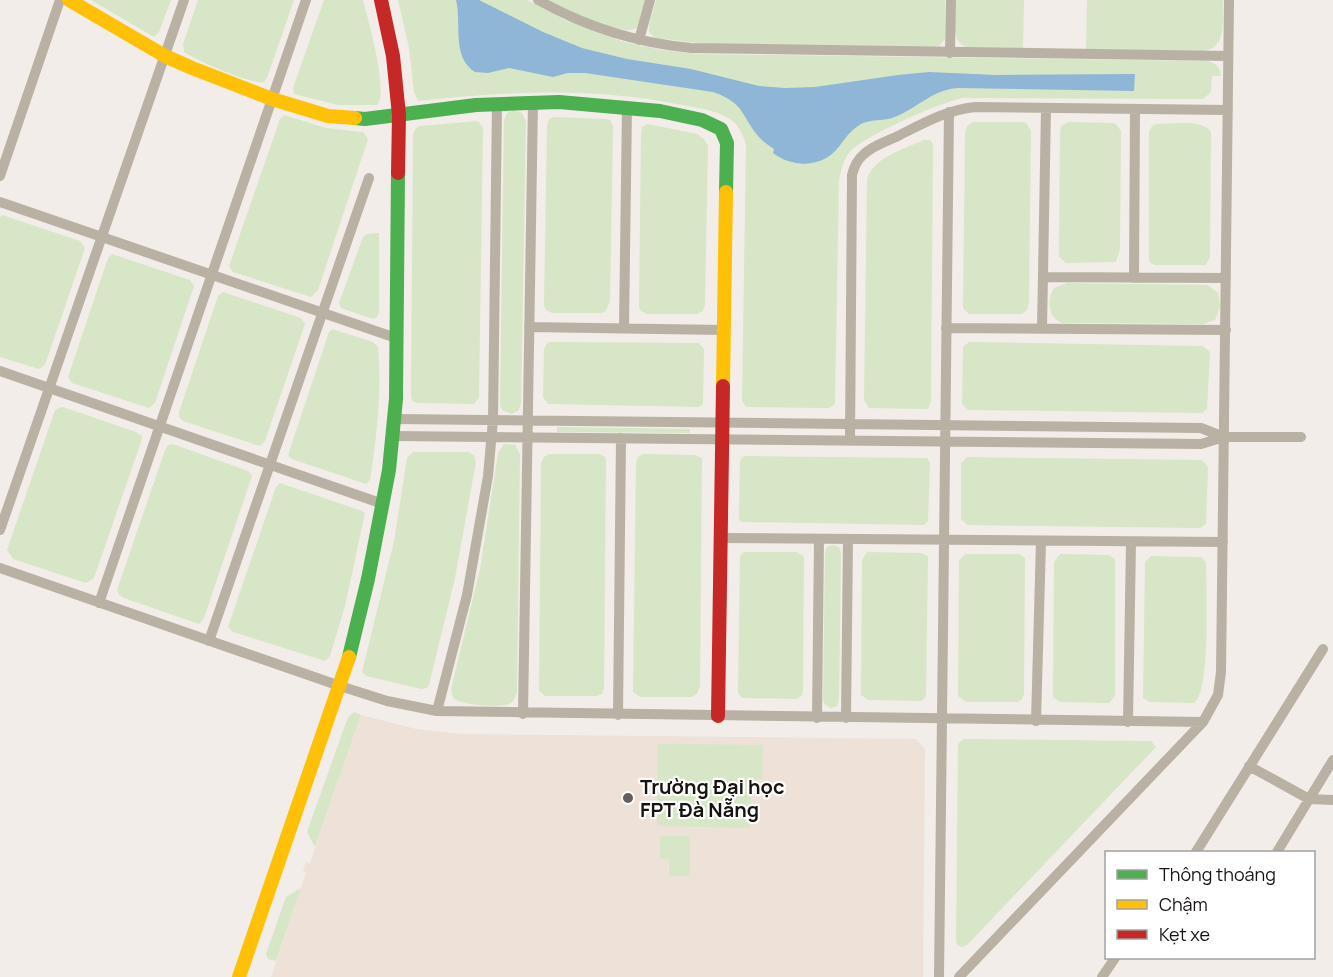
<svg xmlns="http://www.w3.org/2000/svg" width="1333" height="977" viewBox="0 0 1333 977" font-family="Manrope,sans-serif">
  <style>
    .built { fill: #ede1d8 }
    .green { fill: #d7e6c6 }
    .water { fill: #8fb6d7 }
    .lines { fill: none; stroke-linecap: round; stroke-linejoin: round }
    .street { stroke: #b9b1a4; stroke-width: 10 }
    .fast { stroke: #4caf50; stroke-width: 14 }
    .slow { stroke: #ffc107; stroke-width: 14 }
    .jam { stroke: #c62828; stroke-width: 14 }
    .poi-dot { fill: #645f5c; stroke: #fff; stroke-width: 2 }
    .labels { text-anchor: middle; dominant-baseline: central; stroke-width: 4.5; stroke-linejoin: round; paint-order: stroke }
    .poi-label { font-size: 20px; font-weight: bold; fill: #171311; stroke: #fff; text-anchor: start }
  </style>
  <rect width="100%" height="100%" fill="#f2ede8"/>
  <path class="built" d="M361,715L416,729L460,734L916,739L925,749L923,977H271L306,873L303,871L306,862L310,863Z"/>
  <path class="green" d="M91,0H171L159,32L154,37Z
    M198,0H294L267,78L264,82C252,85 196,60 184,52L183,44Z
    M324,0H363C368,19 389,92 377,105H338L294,94L293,88Z
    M398,0H527L565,20L624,42L662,50L699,54L1207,61C1216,63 1220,67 1221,76H1212L1211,92L1203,99L963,98C941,102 861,137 849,153C843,161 841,170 839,180L835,404L829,408L746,407L742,401L746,146C744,136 739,125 730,119C716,110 698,108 682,105C594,87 507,91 418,101L414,92L409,48Z
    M548,0H645L637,28C619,38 566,9 548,0Z
    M656,0H945V39L939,46L934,47L716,45L655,38L649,32V24Z
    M956,0H1024L1023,48L967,47C949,42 956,15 956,0Z
    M1087,0H1223C1222,19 1228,47 1204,51L1086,49Z
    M513,110L522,113L526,121L521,404L518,411L511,414L502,410L500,404L504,120L507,113Z
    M284,115L326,128L363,132L368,139L318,290L311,297L233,272L229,266L280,119Z
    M554,117L606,119L610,120L613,126L610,301L606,311L601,313H552L546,310L544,305L547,126L549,119Z
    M478,121L483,127L479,398L474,404L417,403L412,401L411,396L413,134L416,128L419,126Z
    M973,122H1024L1027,124L1031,131L1029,302L1027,310L1022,314H969L963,308L965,134L967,126Z
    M1068,122L1112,123L1116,124L1121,131L1120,249L1116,262L1066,263L1059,257L1060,133L1061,126Z
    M648,124L697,134L704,139L708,146L705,304L703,311L697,314H647L641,311L639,307L641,134L642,127Z
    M1156,124C1170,124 1204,119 1211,132L1210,257L1206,265H1154L1149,261V132L1152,126Z
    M924,140H930L933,144L931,401L928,409H925L869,408L864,400L867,180C873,157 905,149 924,140Z
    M2,215L80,241L85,248L45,365L39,369L0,357V217Z
    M379,233V312L377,317L373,319L341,308L339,303L363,237L367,234Z
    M112,254L190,280L194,286L155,403L149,408L72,383L68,377L108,258Z
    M1067,283L1208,285L1218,293L1220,307L1215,320L1203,324L1062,323C1047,317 1047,300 1054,288Z
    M223,292L301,318L305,324L265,441L260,446L183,421L179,417V412L218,296Z
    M332,329L373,342L378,347C382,391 377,436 370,480L366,484L292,459L288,455L329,332Z
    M550,342L699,343L704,349L703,404L699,407L548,404L543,397L544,349L547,343Z
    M969,342L1203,346L1210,352L1207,409L1202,413L968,410L962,404L963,347Z
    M63,407L136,432L142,436L141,442L94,578L86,583L13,559L7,550L54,413L56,409Z
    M557,427L690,429V433L557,432Z
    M173,444L248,471L252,476L204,618L199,624L124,598L119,595L117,590L165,450L168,445Z
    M504,444L515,445L520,454L517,692C515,697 514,702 509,704C500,708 460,705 453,698L451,689L480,569L498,453Z
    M413,452H468L474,455L476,462L455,578L429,685L427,688L421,689L366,676L362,672L394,541L407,458Z
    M549,454H600L605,457L606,461L604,688L602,694L597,696H545L539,691L541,463L544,457Z
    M643,454L695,455L702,458L700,686L697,694L692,697H640L633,692L636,463L638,457Z
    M744,456L927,458L930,463L928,521L924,525L741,522L739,518L740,461Z
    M967,457L1202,460L1208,467L1206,524L1200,528L967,525L961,519V463Z
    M280,483L362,511L365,513L345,606L330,656L325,661L233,632L228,627L276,487Z
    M833,545L839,547L841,553L839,700L837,706L831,708L825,705L823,700L825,553L827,547Z
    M744,552H796L804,556L803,691L802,695L797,699L742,698L738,693L740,556Z
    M867,552L921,553L928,556L926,693L925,698L921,701L868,700L861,695L862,560Z
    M965,554H1019L1025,558L1024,694L1022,699L1018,702H966L958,696L959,561Z
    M1060,554L1109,555L1115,559V696L1109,703L1060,702L1053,697L1054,562Z
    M1151,556L1201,557L1206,562C1206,586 1211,692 1194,703L1150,702L1143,698L1145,562Z
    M354,712L361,715L315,847L307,832L348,717Z
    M963,739L1151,741L1156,747L967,945L962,947L957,945L956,940L958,744Z
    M658,744L763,745L762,779H751L750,828L657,826Z
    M660,836H690V876H669V859H660Z
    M301,888L276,961L268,959L266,954L286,897Z"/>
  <path class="water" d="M456,0H479L543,32L582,48L627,59L691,69L759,86L785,88L815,87L898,75L929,72L996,75L1135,74L1134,91L958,88C930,90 918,109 892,118C882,121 871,119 861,124C847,132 843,144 832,154C815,168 790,166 773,153L774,149C769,145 763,142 759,137C741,116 745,103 713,92L585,73H568L553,77L509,68L488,73L475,72C451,57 462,23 456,0Z"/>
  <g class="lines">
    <path class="street" d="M538,0C586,27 637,43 691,48L1228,56
      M639,40L650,0
      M950,53L951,0
      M0,176L60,0
      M0,202L396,338
      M1043,277L1226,278
      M1134,278L1135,110
      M529,327L724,330
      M624,328L627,107
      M946,328L1226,330
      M1042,329L1046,108
      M0,371L383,504
      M395,419L1201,428L1224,437
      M394,436L1201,444L1224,437H1301
      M850,441L852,175C854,167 857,160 863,155C872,146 885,142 896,137C922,124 946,110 975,107L1228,110
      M0,530L184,0
      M721,538L1223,542
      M0,568L340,686L387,701L437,711L1203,722
      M99,603L306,0
      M209,641L369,178
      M437,711L467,595L488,476L493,420L497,103
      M523,714L533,102
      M618,715L621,438
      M817,718L819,539
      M846,718L848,539
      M1036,721L1041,541
      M1128,722L1131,542
      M1249,766L1309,799L1333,800
      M1196,852L1323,649
      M1277,852L1333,760
      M939,977L949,112
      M959,977L1203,722L1218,695L1221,672L1229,0
      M1102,977L1115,958"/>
    <path class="fast" d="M355,118L365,119L476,105L559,102L660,111L702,120L721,129L727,143L726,192
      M349,657L368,579L389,470L396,399L398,173"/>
    <path class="slow" d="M69,0L165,56L192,68L272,99L328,116L355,118
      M723,386L726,192
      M239,977L349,657"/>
    <path class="jam" d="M381,0L393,56L399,115L398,173
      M718,716L723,386"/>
  </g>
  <circle class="poi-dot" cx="628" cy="798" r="6"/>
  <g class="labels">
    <g class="poi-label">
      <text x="640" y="786">Trường Đại học<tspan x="640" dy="23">FPT Đà Nẵng</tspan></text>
    </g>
  </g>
  <rect x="1105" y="851" width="210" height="108" fill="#ffffff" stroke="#a2a1a0" stroke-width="1.5"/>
  <rect x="1117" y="870" width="30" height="9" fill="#4caf50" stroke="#a2a1a0" stroke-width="1.5"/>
  <text x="1159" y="881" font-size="18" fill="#171311">Thông thoáng</text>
  <rect x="1117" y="900" width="30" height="9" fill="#ffc107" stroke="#a2a1a0" stroke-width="1.5"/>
  <text x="1159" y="911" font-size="18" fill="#171311">Chậm</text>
  <rect x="1117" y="930" width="30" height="9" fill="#c62828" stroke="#a2a1a0" stroke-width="1.5"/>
  <text x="1159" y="941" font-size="18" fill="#171311">Kẹt xe</text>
</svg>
